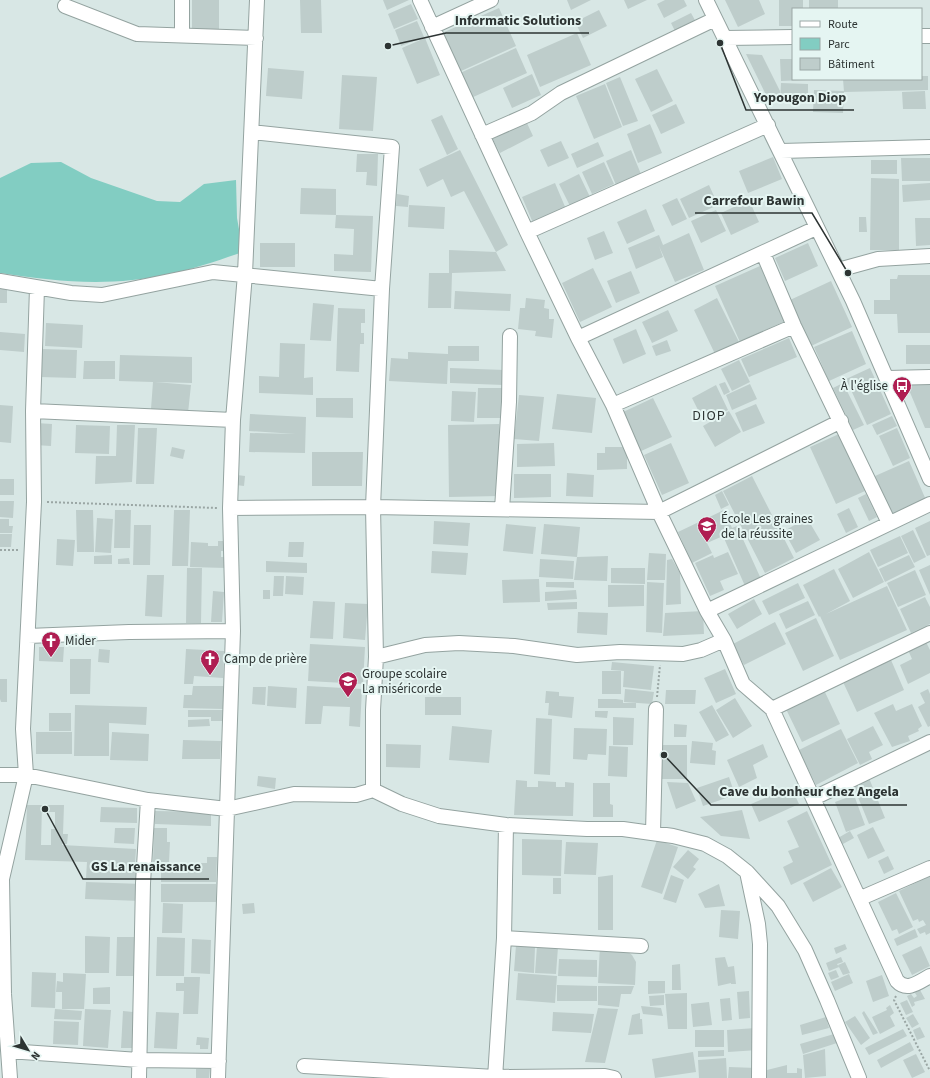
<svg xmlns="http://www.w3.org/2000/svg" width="930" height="1078" viewBox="0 0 930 1078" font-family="'Source Sans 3',sans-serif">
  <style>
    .green { fill: #82cdc2 }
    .building { fill: #becdcb }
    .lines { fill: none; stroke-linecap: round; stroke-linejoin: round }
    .minor-casing { stroke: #94a3a0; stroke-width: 16 }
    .path { stroke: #9aa6a4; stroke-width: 2; stroke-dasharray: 2 2; stroke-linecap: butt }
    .minor { stroke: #fff; stroke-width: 14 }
    .labels { text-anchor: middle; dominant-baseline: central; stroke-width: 4; stroke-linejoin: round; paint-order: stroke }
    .poi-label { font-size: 13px; fill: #2d3433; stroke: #e5f5f2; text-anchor: start }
    .neighbourhood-label { font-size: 14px; letter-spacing: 1px; fill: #2d3433; stroke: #e5f5f2 }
    .leader { fill: none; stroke: #2d3433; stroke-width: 1.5 }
    .callout-dot { fill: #2d3433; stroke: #e5f5f2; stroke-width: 1.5 }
    .callout-label { font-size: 14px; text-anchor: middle; font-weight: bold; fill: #2d3433; stroke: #e5f5f2; stroke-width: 4; stroke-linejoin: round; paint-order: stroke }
  </style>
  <rect width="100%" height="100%" fill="#d8e7e5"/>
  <path class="green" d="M61,162L91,178L157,201L180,202L204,184L236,180L237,218L243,252C219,260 194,269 170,274C111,287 58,282 0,273V178L31,163Z"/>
  <path class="building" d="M192,0H219V32H192Z
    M300,0H321L322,33H301Z
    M383,0H409L387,10Z
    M567,0H591L571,10Z
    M624,0H647L628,9Z
    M665,0H684L687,6L664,18L657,4Z
    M725,0H759L765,14L738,27Z
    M779,0H803V9H793V26H779Z
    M809,0H838V9H809Z
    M411,4L418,19L394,29L388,14Z
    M499,8L516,46L459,72L442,33Z
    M599,10L607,26L583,38L575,22Z
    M691,13L696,22L676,33L671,23Z
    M417,21L424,37L401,46L395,30Z
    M577,33L591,65L540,87L527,55Z
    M425,38L440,75L417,84L402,48Z
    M516,48L527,73L471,98L460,73Z
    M746,54L762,55L780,91V100L768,99Z
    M780,59H793V79L807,80L781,81Z
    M268,68L304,71L302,99L266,96Z
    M657,69L673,101L651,112L635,79Z
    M532,74L541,95L512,108L503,88Z
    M342,75L377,77L373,131L339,129Z
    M921,76H928V90L844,92L843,79H921Z
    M620,77L638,121L623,126L606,83Z
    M781,83L808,84V102H780Z
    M605,84L622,127L594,139L576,96Z
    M814,90L844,91L843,113L813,112Z
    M925,91L926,109H903L902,92Z
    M676,104L685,123L661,134L652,115Z
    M442,115L458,149L447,155L431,120Z
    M526,121L533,136L500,153L492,138Z
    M650,124L662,153L638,163L627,134Z
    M561,141L569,158L548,167L540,150Z
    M598,142L604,156L577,168L571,154Z
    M460,150L508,245L496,252L506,271L452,273L451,308H428L429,273H449V250L496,252L464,191L451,197L443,179L427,187L419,169Z
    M631,150L641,174L616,185L606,161Z
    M357,154H378L377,186L366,185L367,172H356Z
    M773,157L782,179L748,193L739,171Z
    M901,158H930V181H902Z
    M871,160H897V174H871Z
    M604,162L614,184L592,194L582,172Z
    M579,174L590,197L570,206L559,184Z
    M871,178L899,179V250H870Z
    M555,183L566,209L533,223L522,197Z
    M930,183V200L903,202L902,185Z
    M709,185L718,205L689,218L680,199Z
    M301,188L336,189V215L300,214Z
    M397,194L409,196L408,207L396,206Z
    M677,198L687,219L672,226L662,205Z
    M749,200L759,222L731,235L721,213Z
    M409,205L445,207L444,229L408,227Z
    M646,209L655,231L627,244L617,222Z
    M716,210L726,231L701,243L691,221Z
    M336,215L373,216L371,272L334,271V254L353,255L354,229L335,228Z
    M859,217H866L867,232H859Z
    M915,218H930V245L916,246Z
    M604,231L613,253L595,260L587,238Z
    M689,233L704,270L675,282L659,246L663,257L636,269L628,248L659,235L663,245Z
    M260,243H295V267H260Z
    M808,243L818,266L785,281L775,258Z
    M760,266L785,321L740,342L715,286Z
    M593,268L612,307L580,322L562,283Z
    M631,271L640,293L616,303L607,281Z
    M898,275H930V333H898L897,314H874V300H890V279H897Z
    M831,281L852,327L811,346L790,300Z
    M0,289H7V303H0Z
    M455,291L511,294L510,311L454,309Z
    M526,298L545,300L544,308L549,309V319H554L552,338L535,336L536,331L518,329L520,308H525Z
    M717,298L739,342L715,354L694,310Z
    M313,303L334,305L331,341L310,340Z
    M338,308L365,309V323H361V333H364V344H360L359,372L336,371Z
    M668,310L678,331L652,343L642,322Z
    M46,323L83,325L82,348L45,346Z
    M636,329L646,354L623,364L613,339Z
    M852,331L866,364L829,381L814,347Z
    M0,332L25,334L24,352L0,350Z
    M789,338L797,357L749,377L741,359Z
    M667,340L671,351L656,356L652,346Z
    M280,343L305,344L304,378L313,377V395L259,393V376L279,377Z
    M906,345H930V364H906Z
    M448,346H479V361H448L447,384L389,381L391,358L408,359V352L448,354Z
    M41,349L77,350L76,378L40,377Z
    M120,355L192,357V383L155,382L191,385L188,413L151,409L153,382L119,381Z
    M739,360L750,382L732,391L721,369Z
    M84,361H115V379H83Z
    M450,368L505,370L504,385L450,383Z
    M870,368L891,414L867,425L846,379Z
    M725,382L730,392L724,395L719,384Z
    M930,382V428H925L906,383Z
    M843,383L864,425L853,430L833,388Z
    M750,384L757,399L732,410L726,395Z
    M716,385L728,410L704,422L692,398Z
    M478,388H503L502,418H477Z
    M452,391L476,392L474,422L451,421Z
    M557,394L596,398L592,433L552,429Z
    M519,395L544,397L539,441L514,439Z
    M316,398H353V418L316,417Z
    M653,398L672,437L639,452L621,413Z
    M756,404L765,423L743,432L735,413Z
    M0,405L13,406L11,443L0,442Z
    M729,411L741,432L715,447L703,426Z
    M250,414L306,417L305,453L249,452L250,433L296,434L249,431Z
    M892,416L897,426L877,435L872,425Z
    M36,423L52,424L51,446L35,445Z
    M499,424L500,496L449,497L448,425Z
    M76,425L110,426L109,454L75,453Z
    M117,425H135L132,482L95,484L96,456H116Z
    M138,428H157L154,484H136Z
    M897,428L910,458L893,466L879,436Z
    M839,434L865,491L836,504L810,447Z
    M554,443L555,466L517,467V444Z
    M671,443L689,483L662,495L644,455Z
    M172,447L185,450L183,459L170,456Z
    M605,447H627V469L597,470V453H605Z
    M312,452H363L362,486H312Z
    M909,461L926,500L892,515L875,476Z
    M567,473L594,475L593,497L566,496Z
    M514,474H551V497L514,498Z
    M237,475L245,476L244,486L236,485Z
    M752,476L794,558L765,573L723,491Z
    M0,479H14V495H0Z
    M722,491L729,505L721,509L715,495Z
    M866,494L877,517L869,521L858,498Z
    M0,501H14L13,518L0,517Z
    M849,508L858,527L846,533L837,514Z
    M76,510H93L94,552H77Z
    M115,510H131L130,548H114Z
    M174,510H190L188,566H172Z
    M724,510L732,528L737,526L761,579L745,586L723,536L707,543L712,553L692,563L678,532Z
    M97,518L113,519L111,553L95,552Z
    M807,518L820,540L796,553L784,531Z
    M0,519H9V526H13L12,533H0Z
    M434,521L470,523L468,546L433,544Z
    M930,521V555L927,556L915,528Z
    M506,524L536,527L533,554L503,551Z
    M544,524L580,527L577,557L608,556L607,581L574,580L577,557L541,554Z
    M134,525H151L150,565H133Z
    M913,530L926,557L914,563L901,536Z
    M0,534H12L11,547H0Z
    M900,536L908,553L878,567L870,550Z
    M57,539L75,540L73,566L56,565Z
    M218,541H227L226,551H221V557H226V568L190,567L191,542L208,543V546H218Z
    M289,542H304L303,557H288Z
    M432,551L468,553L466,575L431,573Z
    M728,552L738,574L720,581L724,590L710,596L695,563L713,555L714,558Z
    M869,552L884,582L853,598L838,569Z
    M649,553L666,554L665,580H647Z
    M112,555V564H94V556Z
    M909,555L915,567L885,582L879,569Z
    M129,558L130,564H118V559Z
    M540,559L574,561L573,579L539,577Z
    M672,559L680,573L681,604L666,605L667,560Z
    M266,561L307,563V573L266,572Z
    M930,565V595L919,570Z
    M187,568H202L201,623H186Z
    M611,568H645V584L611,583Z
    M834,569L850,601L826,614L887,586L907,630L840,660L820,616L819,617L803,585Z
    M915,570L926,595L898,607L887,583Z
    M147,575H164L162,617L145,616Z
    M274,576H284L283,596H273Z
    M286,576L304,577L303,595L285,594Z
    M539,579L540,602L503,603L502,580Z
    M546,582H574V588L546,587Z
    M647,582L664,583L662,633L646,632Z
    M798,583L805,598L769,615L762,601Z
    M608,585H644V606L608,607Z
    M263,590H270V599H263Z
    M576,590L577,599L545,601V592Z
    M213,591L224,592L222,622H211Z
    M925,597L930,607V624L911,633L900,609Z
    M754,599L762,614L737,629L728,614Z
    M313,601L335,602L333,639L310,638Z
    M808,601L815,615L786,629L779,614Z
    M577,602V609L548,610L547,603Z
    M345,603L368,604L365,640L343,638Z
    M703,611L704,634L663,636L665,613Z
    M578,612L608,613L607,635L577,633Z
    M816,618L834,656L803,671L785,633Z
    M775,622L786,644L744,665L733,644Z
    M926,642L930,650V673L908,684L900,665L912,659L908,650Z
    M310,644L365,647L363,684L308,681Z
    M39,647H64L63,662L39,661Z
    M99,649L110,650L109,663L98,662Z
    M186,649L224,651L223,678L194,676L193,684H184Z
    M70,659H91L90,694H70Z
    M891,660L904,690L857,712L843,682Z
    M612,662L654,666L651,690L623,687L624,671L611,670Z
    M725,669L736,694L716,703L704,678Z
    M602,671H621V694H602Z
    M0,679H7V702H1L0,699Z
    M193,686H224L223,709L183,708L184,695H192Z
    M268,686L297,688L296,708L267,706Z
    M307,686L362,689L360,727L349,726L350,707L323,706L321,724H305Z
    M253,687H266L265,705L252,704Z
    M625,689L654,692L652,704L624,702Z
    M928,689L930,694V726L928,727L918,707L925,703L920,693Z
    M666,690H696L695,704H665Z
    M824,690L840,724L802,742L786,709Z
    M546,691L559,692V696L574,697L572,718L548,715L549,703H545Z
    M425,697H461V715H425Z
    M735,698L752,726L733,738L716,710Z
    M598,699H616L623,700V703H636V708H598Z
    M893,704L896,711L912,704L922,726L918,729L919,731L908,736L910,741L892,747L874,713Z
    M75,705L110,706V714V706L147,707L146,725L109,723V756H74Z
    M712,705L729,735L716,742L699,712Z
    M188,710H223L222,721H211V717H188Z
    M595,711H608L607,718L595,717Z
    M49,713H71V731H49Z
    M613,717L634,718L633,745H613Z
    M536,718L552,719L550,775L534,774Z
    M209,719L210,726L188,727V720Z
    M674,724L687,725L686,737H674Z
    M452,726L492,730L489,763L449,760Z
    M873,726L883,745L869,752L872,759L860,765L847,739Z
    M574,728L607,729L606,755L588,754L587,760L573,759Z
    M841,729L858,763L816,785L799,750Z
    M36,732H72V754H36Z
    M112,732L149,734L148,761L110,760Z
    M183,740L221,741L220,759H182Z
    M692,741L713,743L712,750L716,751L715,765L690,763Z
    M386,744L421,745L420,768L386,767Z
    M763,744L768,757L753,765L757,778L739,787L727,760Z
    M661,745H687V779H661Z
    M609,746L628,747L627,777L608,776Z
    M258,776L276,778L275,789L257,786Z
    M729,777L735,795L703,806L697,788Z
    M869,778L885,818L869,824L853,785Z
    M516,780L527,781V787H538V781L556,782V787H565V782L574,783L573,816L514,815Z
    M667,782L688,783L696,801L676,809Z
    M593,783H610V804L613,805V817H593Z
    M791,787L799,804L759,822L751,804Z
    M854,795L865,825L846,832L835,802Z
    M27,805H42L41,845H51V829H55V812H47L48,805H64L63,834H68L67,844H62V845L136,849L135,864H143V879L86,878L87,862L25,860Z
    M101,807L137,808V823L100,822Z
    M742,810L750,839L721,836L700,817Z
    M155,811L211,812V826L155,824Z
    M807,811L832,865L791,885L783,867L793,862L788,851L799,847L787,821Z
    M873,827L885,851L868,859L857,835Z
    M115,828H135L134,844L114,843Z
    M154,828H167V842H170L169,862H153Z
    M850,831L854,838L841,845L838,838Z
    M522,839L562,840L561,876L522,875Z
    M657,840L678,847L662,894L641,887Z
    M566,842L598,843L596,875L564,874Z
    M688,850L699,859L693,867L696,869L688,879L673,867Z
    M888,856L894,869L884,874L878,861Z
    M207,857H217L216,882H161V863H207Z
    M831,868L842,887L813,902L803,883Z
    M613,875V930H598V877Z
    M671,875L684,880L676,903L663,899Z
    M930,876V933L926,935L925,932L920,934L917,929L926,925L923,920L919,922L918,919L913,921L899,891Z
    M553,878H561V894H553Z
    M86,882L142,884L141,901L85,899Z
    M161,884H216V902H161Z
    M719,884L725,906L705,908L698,894Z
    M896,893L913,927L899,934L897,929L892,931L878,902Z
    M163,903L183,904L182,933H162Z
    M254,903L255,913L243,914L242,904Z
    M721,910L740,911L738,939L719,937Z
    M915,929L918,937L897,946L894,939Z
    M85,936L110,937L109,973H85Z
    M117,937H139L138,976H116Z
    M157,937L185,938L184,976H156Z
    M192,939L211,940L210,974L191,973Z
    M845,944L847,949L836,954L834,948Z
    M516,945L535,947L534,973L514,971Z
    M537,946L558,947L556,974L535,973Z
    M600,946L624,949L632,955L636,962L635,985L598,983Z
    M921,946L930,966L912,975L902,955Z
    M725,957L728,967L734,966L736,984H731V983L718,986L715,958Z
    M841,957L843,962L837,964L839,967L829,971L826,963Z
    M559,959L597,960V977L558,976Z
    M845,962L850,973L843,975L838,965Z
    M680,964L681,990H672V965Z
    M836,970L839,977L831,980L828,973Z
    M32,972L56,973L55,1008L31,1007Z
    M63,973L86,974L84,1009H62V992H56L57,981L63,982Z
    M518,973L557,976L555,1003L516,1000Z
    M849,974L853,983L835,991L831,982Z
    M882,975L889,996L873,1002L866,981Z
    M184,977H200L198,1014H183L184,991H176V983H184Z
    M648,981H665V993L648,994Z
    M557,985L597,986V1001H557Z
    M598,986H634L631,994H621L619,1007L598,1005Z
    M110,987V1004H93V988Z
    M920,990L925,999L914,1002L915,1005L912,1007L907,996L911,994L914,998L917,996L915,993Z
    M749,991L750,1018L739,1019L737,992Z
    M687,993V1029H668L665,994Z
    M664,995V1005L650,1006L649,996Z
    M730,998L732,1020L722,1021L720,999Z
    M907,1000L913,1012L906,1015L900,1003Z
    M709,1002L712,1025L693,1027L691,1004Z
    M890,1005L894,1013L890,1016L895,1026L880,1034L872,1017L887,1010L886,1008Z
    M641,1006L661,1008L663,1016L643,1014Z
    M598,1008L618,1009L605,1063L585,1062Z
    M55,1009L82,1011L81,1020L54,1019Z
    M85,1009L111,1010L108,1048L83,1046Z
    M123,1011L133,1012L132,1048H121Z
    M864,1011L878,1033L873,1035L862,1013Z
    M156,1012L179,1013L177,1049L154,1048Z
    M553,1012L594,1014L591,1033L552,1031Z
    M640,1013V1019H642L643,1034L628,1035L632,1015Z
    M913,1014L919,1024L912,1028L906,1018Z
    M855,1016L870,1038L861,1045L845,1022Z
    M826,1017L829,1028L802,1035L800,1025Z
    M54,1021L79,1022L78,1045L53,1044Z
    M920,1027L925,1037L917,1040L913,1030Z
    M756,1028L758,1050L728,1052L727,1030Z
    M903,1029L907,1036L869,1055L865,1048Z
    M695,1030H724V1047H695Z
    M834,1034L837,1043L803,1054L800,1044Z
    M197,1037L209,1038L208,1049H200V1045H196Z
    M910,1042L914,1050L881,1068L877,1060Z
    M825,1049L826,1076L805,1078L803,1055Z
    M724,1050V1056L698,1057V1051Z
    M693,1052L696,1072L655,1078L652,1059Z
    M916,1054L925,1072L912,1078L903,1060Z
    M726,1058L727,1078H699L698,1060Z
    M787,1065V1073H797V1068L802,1069V1078H766L767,1070Z
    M729,1067L757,1068V1078H728Z
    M196,1069H210L209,1078H196Z"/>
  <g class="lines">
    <g class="minor-casing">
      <path id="minor" d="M182,0V35
        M420,0L527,232L578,338L613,405L659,512L707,611L724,640L743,684L772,709L897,981C907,992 919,982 930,976
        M706,0L853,301L930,479
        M65,6L137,34L256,38
        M432,27L491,0
        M921,36H930
        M724,38L793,37
        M252,132L392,147L382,289L373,507L376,657L373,710V790
        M482,135L532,113L561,93L715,19
        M781,151L930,147
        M527,232L768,125
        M763,253L794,326L889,523
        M838,270L878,259L930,256
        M0,281L71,293L102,295L213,272L382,289
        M578,338L816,228
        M888,378L930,377
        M613,405L794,326
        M33,411L233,420
        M230,508L373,507L659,512L841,421
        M502,509L509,402L510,336
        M707,611L930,504
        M28,636L129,632L233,631
        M376,657L425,645L459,643L514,646L577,655L620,652L683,654L701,650L724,640
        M772,709L930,633
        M0,775H26L148,800L227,809L294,794L356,795L373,790L402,804L439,816L506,825L587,829H623L673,836L705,844L727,856L747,872L778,906L805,950L827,1000L859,1078
        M814,798L930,742
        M653,833L656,709
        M747,872L758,924L760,944L759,1078
        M861,898L930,868
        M504,938L641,946
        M8,1051L139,1060L219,1061
        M304,1066L495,1077L605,1076L614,1078
        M10,1078L4,994L2,879L26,775L23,729L34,502L33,411L37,288
        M139,1078L143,883L148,800
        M218,1078L233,631L230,508L233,420L245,274L257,0
        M495,1078L504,938L506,825"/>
    </g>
    <path class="path" d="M47,502L217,508
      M0,550H19
      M657,697L660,665
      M896,996L894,1000L930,1071"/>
    <use href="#minor" class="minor"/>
  </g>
  <defs>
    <g id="bus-pin" transform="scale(1)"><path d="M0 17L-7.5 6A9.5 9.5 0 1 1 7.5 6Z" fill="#af1e52" stroke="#e5f5f2"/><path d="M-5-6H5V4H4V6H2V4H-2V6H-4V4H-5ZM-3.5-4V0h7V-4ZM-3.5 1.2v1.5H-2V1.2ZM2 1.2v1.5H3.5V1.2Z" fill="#fff"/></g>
    <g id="school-pin" transform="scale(1)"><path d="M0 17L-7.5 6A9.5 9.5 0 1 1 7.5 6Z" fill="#af1e52" stroke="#e5f5f2"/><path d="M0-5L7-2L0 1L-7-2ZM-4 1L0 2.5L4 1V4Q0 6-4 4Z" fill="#fff"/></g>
    <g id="church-pin" transform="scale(1)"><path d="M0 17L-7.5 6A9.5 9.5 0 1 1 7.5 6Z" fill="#af1e52" stroke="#e5f5f2"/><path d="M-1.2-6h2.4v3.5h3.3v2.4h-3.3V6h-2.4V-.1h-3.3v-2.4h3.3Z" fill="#fff"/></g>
  </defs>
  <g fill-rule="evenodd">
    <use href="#bus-pin" x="902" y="386"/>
    <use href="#school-pin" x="707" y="526"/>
    <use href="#church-pin" x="51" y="641"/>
    <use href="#church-pin" x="210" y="659"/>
    <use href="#school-pin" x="348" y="681"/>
  </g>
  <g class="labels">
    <g class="poi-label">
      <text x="888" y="386" text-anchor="end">À l'église</text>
      <text x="721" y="519">École Les graines<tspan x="721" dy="15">de la réussite</tspan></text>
      <text x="65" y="641">Mider</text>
      <text x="224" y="659">Camp de prière</text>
      <text x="362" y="674">Groupe scolaire<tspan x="362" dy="15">La miséricorde</tspan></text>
    </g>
    <g class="neighbourhood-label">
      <text x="709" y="416">DIOP</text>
    </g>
  </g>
  <path class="leader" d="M388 46L446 33H589M720 43L746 110H854M848 273L812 213H695M664 755L711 805H907M45 809L83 879H209"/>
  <g class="callout-dot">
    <circle cx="388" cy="46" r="4"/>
    <circle cx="720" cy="43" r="4"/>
    <circle cx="848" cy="273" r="4"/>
    <circle cx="664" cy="755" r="4"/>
    <circle cx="45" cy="809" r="4"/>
  </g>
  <g class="callout-label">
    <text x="518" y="25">Informatic Solutions</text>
    <text x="800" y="102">Yopougon Diop</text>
    <text x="754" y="205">Carrefour Bawin</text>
    <text x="809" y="796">Cave du bonheur chez Angela</text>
    <text x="146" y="871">GS La renaissance</text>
  </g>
  <rect x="792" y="8" width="130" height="72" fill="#e5f5f2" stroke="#9ba8a6"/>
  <rect x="800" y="21" width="20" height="6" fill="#ffffff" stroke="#9ba8a6"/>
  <text x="828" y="28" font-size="12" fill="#2d3433">Route</text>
  <rect x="800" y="38" width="20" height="12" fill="#82cdc2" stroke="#9ba8a6"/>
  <text x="828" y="48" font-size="12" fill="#2d3433">Parc</text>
  <rect x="800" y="58" width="20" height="12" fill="#becdcb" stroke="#9ba8a6"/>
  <text x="828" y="68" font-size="12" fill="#2d3433">Bâtiment</text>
  <g transform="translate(28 1050) rotate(128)" stroke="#e5f5f2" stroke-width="3" paint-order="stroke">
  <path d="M0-3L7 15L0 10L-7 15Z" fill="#2d3433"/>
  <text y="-6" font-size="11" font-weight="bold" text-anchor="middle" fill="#2d3433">N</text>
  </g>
</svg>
